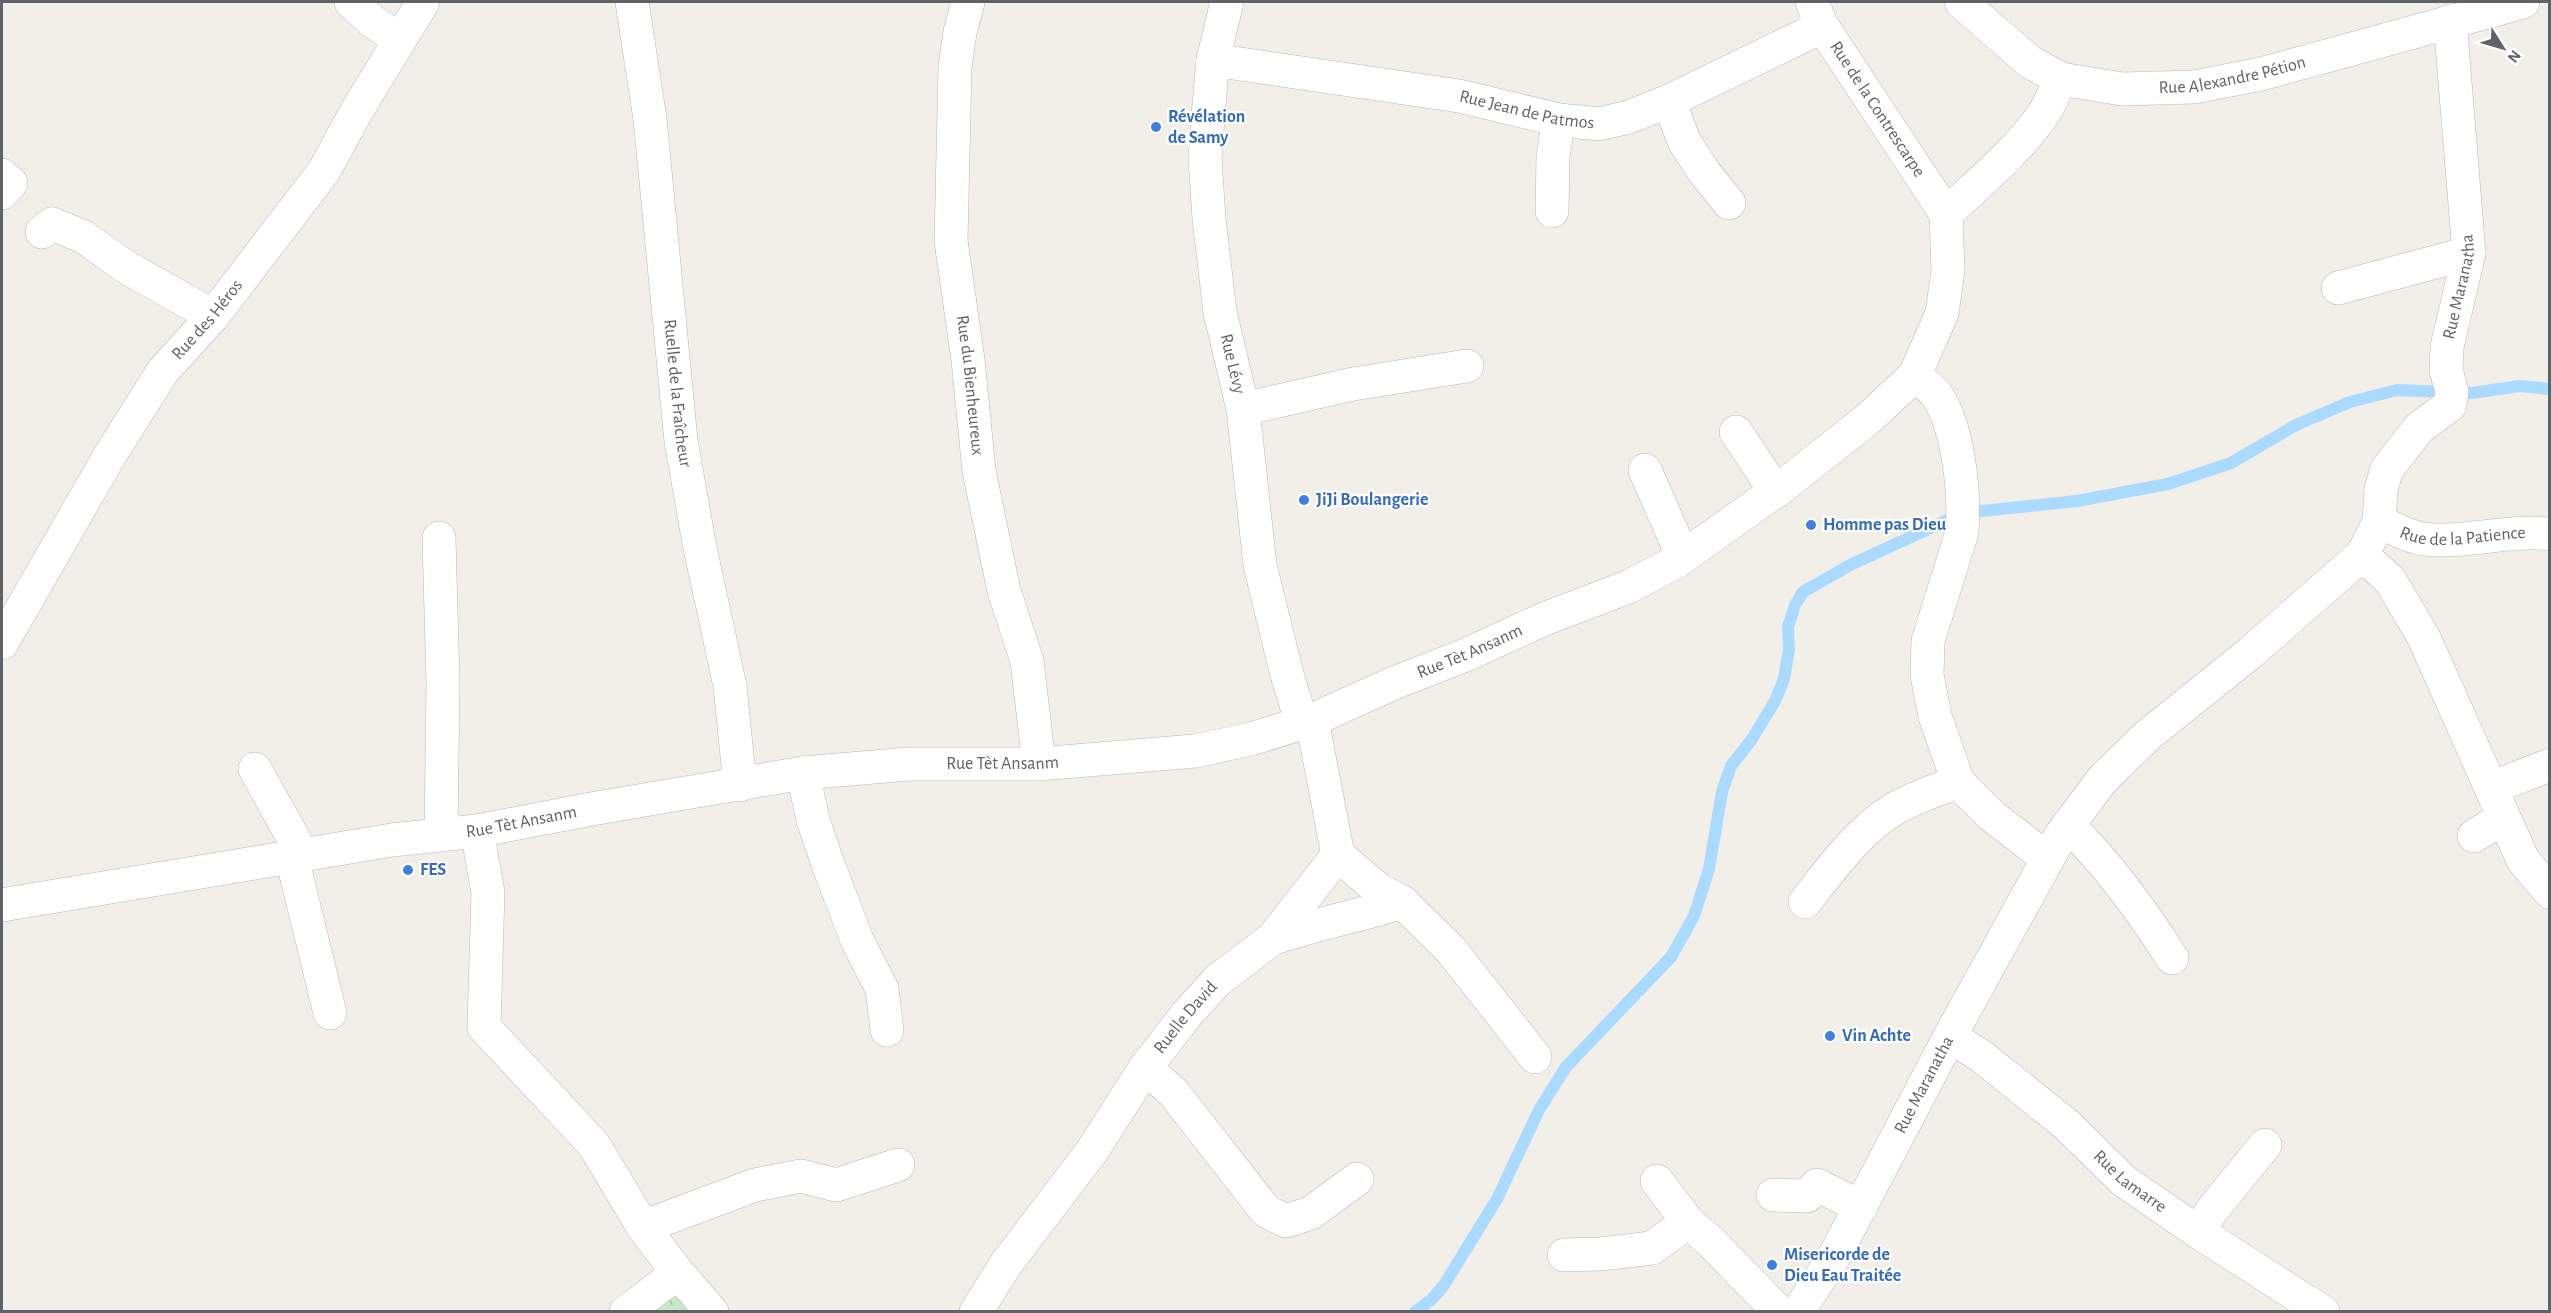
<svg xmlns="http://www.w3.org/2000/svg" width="2551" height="1313" viewBox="0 0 2551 1313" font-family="'Alegreya Sans',sans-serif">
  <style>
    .forest { fill: url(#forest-crowns) }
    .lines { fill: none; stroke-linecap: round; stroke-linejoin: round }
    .stream { stroke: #aadaff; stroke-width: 12 }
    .minor-casing { stroke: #b5b8bc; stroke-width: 34 }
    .minor { stroke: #fff; stroke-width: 33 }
    .shop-dot { fill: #3f7fe0; stroke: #fff; stroke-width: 2 }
    .labels { text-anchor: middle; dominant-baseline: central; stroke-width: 4.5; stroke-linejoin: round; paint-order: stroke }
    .street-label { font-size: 18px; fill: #5f6368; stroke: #fff }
    .shop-label { font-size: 18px; font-weight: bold; fill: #366cbe; stroke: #fff; text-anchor: start }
  </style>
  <defs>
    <pattern id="forest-crowns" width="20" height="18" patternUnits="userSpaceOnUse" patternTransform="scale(1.5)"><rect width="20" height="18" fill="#c5e8c5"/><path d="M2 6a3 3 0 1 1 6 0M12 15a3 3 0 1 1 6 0" fill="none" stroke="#a3c0a4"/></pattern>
  </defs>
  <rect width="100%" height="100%" fill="#f1efe8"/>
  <path class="forest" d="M680,1292L697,1312H647Z"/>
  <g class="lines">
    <path class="stream" d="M1415,1312L1432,1299L1444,1285L1497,1199L1539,1110L1566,1067L1671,957L1694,916L1709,869L1722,792L1731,766L1752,739L1775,701L1784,679L1789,649L1788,627L1795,605L1803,592L1850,565L1963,513L2077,501L2168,484L2231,463L2296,425L2350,402L2397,390L2472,393L2520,386L2550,389"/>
    <g class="minor-casing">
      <g id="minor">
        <path d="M351,2L372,21L400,40"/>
        <path id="s1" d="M632,2L650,119L681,441L700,548L730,686L740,785"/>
        <path id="s2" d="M968,2L960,32L955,67L951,241L968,360L979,471L1004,591L1027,661L1039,764"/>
        <path id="s3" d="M1227,2L1213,60L1209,104L1205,158L1209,219L1220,312L1243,409L1260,565L1286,671L1302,724"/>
        <path id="s4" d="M1812,2L1821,24L1946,214"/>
        <path id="s5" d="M1961,2L2030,62L2061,79L2122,89L2194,87L2261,74L2523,2"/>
        <path id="s6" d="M1213,60L1459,96L1559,120L1599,124L1629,117L1669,101L1807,34L1821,24"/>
        <path d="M1669,101L1684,141L1704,172L1729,203"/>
        <path d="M2,175L11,183L2,193"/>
        <path d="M1552,211L1553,156L1559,120"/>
        <path d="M42,232L52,224L84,237L126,267L213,316"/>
        <path d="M2338,288L2469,253"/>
        <path d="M1243,409L1353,384L1467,366"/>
        <path d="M1736,432L1776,492"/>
        <path d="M1645,470L1683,557"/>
        <path id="s7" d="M2379,522C2392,527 2408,537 2423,539C2465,544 2507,529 2550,534"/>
        <path d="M439,538L443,684L441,834"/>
        <path d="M2362,555L2390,580L2424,638L2523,860L2550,892"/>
        <path id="s8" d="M2,643L110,455L163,371L213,316L324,171L356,112L423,2"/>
        <path d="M255,769L295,841L299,856"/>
        <path d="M803,773L813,820L828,864L857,940L882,989L887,1030"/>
        <path d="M2491,788L2550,765"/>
        <path d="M2068,825C2109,865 2141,909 2172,958"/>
        <path d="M477,831L488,892L484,1027L594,1145L643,1227L678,1273L712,1312"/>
        <path d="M2474,836L2503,818"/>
        <path d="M1338,855L1379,890L1402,902L1451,950L1535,1057"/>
        <path d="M292,858L330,1013"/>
        <path d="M2048,859L1992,816L1958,782L1935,716L1927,675L1928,641L1962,532C1965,492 1959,428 1936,394C1930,387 1921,381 1915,375L1942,313L1948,271L1946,214C1980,182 2018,151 2044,113C2051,102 2055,90 2061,79"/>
        <path d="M1805,902C1831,869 1858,831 1894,809C1915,797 1936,790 1958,782"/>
        <path id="s9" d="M2,905L392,840L477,831L597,808L803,773L909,764H1039L1195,751L1251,739L1312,720L1394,683L1468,654L1544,619L1628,587L1676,562L1787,483L1868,419L1915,375"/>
        <path d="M1272,939C1315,924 1359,916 1402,902"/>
        <path id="s10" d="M1950,1036L1981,1056L2067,1125L2124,1181L2198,1232L2323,1312"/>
        <path d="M1145,1068L1173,1092L1266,1211L1286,1221L1311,1213L1357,1179"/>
        <path d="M1657,1181L1688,1222L1711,1242L1779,1312"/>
        <path d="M1773,1195L1807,1196L1817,1185L1861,1207"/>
        <path d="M643,1227L755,1185L801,1176L836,1185L898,1165"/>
        <path d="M2198,1232L2213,1209L2265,1145"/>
        <path d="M1564,1255L1601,1254L1652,1248L1688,1222"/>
        <path d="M626,1312L678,1273"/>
        <path id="s11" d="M976,1312L1006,1264L1092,1151L1145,1068L1187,1014L1218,980L1272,939L1338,855L1312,720"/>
        <path id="s12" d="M1798,1312L1836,1253L1950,1036L2061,835L2102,780L2148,735L2250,653L2362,555L2379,522L2381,489L2387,469L2419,428L2450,405L2452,392L2446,370L2447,347L2469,253L2450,21"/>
      </g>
    </g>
    <use href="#minor" class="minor"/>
  </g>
  <g class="shop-dot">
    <circle cx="1156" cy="127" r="6"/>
    <circle cx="1304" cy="500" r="6"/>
    <circle cx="1811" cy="525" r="6"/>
    <circle cx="408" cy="870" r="6"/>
    <circle cx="1830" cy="1036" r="6"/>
    <circle cx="1772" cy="1265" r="6"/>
  </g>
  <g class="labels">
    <g class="street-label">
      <text stroke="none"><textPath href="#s5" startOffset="300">Rue Alexandre Pétion</textPath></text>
      <text stroke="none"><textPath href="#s6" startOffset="318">Rue Jean de Patmos</textPath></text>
      <text stroke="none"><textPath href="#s4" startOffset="126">Rue de la Contrescarpe</textPath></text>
      <text stroke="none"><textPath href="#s12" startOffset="1260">Rue Maranatha</textPath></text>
      <text stroke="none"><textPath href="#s8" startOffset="384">Rue des Héros</textPath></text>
      <text stroke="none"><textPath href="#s3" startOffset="366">Rue Lévy</textPath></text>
      <text stroke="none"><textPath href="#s2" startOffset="386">Rue du Bienheureux</textPath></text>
      <text stroke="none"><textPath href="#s1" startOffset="394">Ruelle de la Fraîcheur</textPath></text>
      <text stroke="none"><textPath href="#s7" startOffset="87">Rue de la Patience</textPath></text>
      <text stroke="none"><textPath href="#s9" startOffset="1498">Rue Tèt Ansanm</textPath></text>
      <text stroke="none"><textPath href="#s9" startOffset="1012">Rue Tèt Ansanm</textPath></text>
      <text stroke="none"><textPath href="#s9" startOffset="526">Rue Tèt Ansanm</textPath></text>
      <text stroke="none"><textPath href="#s11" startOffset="362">Ruelle David</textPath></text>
      <text stroke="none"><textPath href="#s12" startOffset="260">Rue Maranatha</textPath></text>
      <text stroke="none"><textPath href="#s10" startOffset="232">Rue Lamarre</textPath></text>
    </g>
    <g class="shop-label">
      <text x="1168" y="117">Révélation<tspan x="1168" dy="21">de Samy</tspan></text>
      <text x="1316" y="500">JiJi Boulangerie</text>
      <text x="1823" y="525">Homme pas Dieu</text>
      <text x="420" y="870">FES</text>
      <text x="1842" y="1036">Vin Achte</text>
      <text x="1784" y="1255">Misericorde de<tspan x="1784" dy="21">Dieu Eau Traitée</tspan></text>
    </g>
  </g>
  <rect width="2551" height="1313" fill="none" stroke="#5f6368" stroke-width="6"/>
  <g transform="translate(2503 48) rotate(127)" stroke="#ffffff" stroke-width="4.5" paint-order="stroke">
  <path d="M0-4.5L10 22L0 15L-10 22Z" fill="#5f6368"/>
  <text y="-9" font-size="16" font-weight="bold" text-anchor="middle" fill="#5f6368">N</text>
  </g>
</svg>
